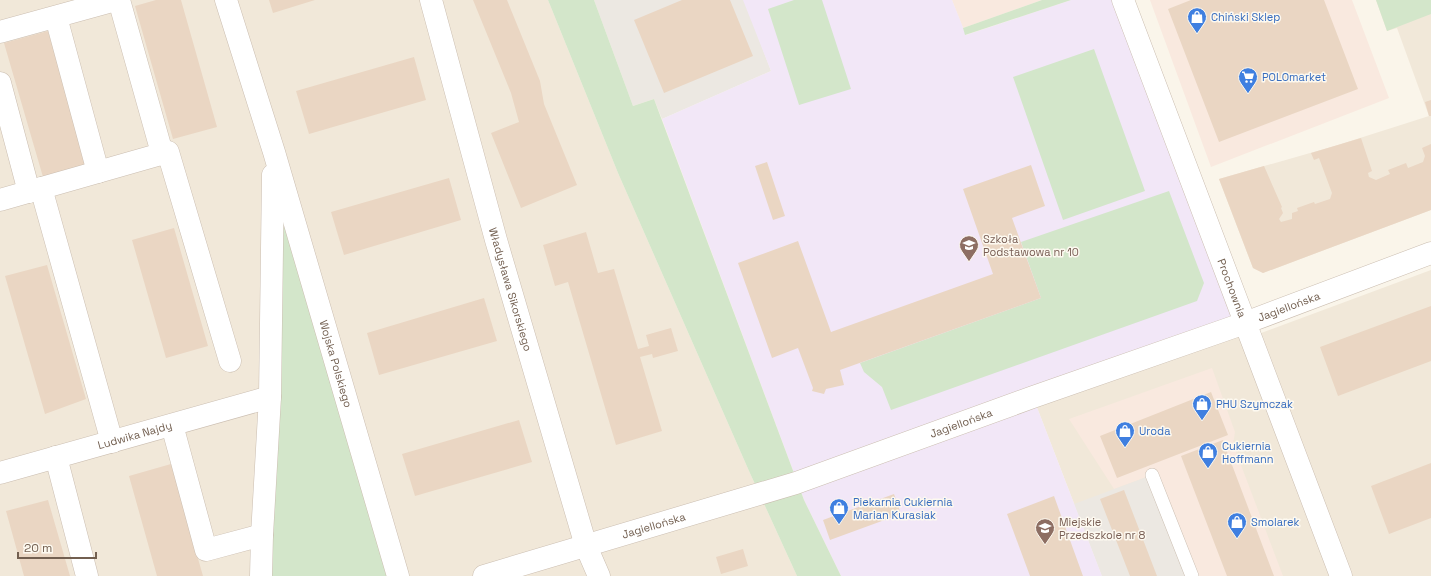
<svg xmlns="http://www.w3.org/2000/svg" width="1431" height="576" viewBox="0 0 1431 576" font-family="'Space Grotesk',sans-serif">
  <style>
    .residential { fill: #f1e8d9 }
    .commercial { fill: #f9e9df }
    .industrial { fill: #ece8e2 }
    .education { fill: #f2e7f7 }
    .green { fill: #d3e6ca }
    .building { fill: #ead6c3 }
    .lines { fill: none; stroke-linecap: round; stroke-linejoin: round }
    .service-casing { stroke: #cbbeb1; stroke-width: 14 }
    .minor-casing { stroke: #cbbeb1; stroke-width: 23 }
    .tertiary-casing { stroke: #cbbeb1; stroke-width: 23 }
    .service { stroke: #fff; stroke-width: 13 }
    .minor { stroke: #fff; stroke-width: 22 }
    .tertiary { stroke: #fff; stroke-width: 22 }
    .labels { text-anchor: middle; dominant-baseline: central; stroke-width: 3; stroke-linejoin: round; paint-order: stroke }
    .shop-label { font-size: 11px; fill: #366cbe; stroke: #fdf9f0; text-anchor: start }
    .education-label { font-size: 11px; fill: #785e54; stroke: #fdf9f0; text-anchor: start }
    .street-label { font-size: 11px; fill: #725f50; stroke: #fdf9f0 }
  </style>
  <rect width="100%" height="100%" fill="#faf5ea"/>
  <path class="residential" d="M0,0H548L618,173L749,471L797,576H0Z
    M1376,0H1431V210L1263,273L1253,268L1219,179L1338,145L1429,116L1397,28L1387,31Z
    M1431,270V576H1344L1253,336Z
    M1245,323L1338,576H1102L1033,397Z"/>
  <path class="commercial" d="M952,0H1042L963,28Z
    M1150,0H1352L1389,98L1211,167Z
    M1212,368L1235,432L1233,444L1283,576H1192L1152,475L1114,489L1069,419Z"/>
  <path class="industrial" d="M594,0H744L771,71L662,119L654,99L633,106Z
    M1152,475L1192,576H1102L1074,504Z"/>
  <path class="education" d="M743,0H952L966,35L1071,0H1123L1245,323L1033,397L1102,576H841L804,500L662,119L771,71Z"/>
  <path class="green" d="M548,0H594L633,106L654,99L804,500L841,576H797L749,471L618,173Z
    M794,0H822L851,89L799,105L768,9Z
    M1042,0H1071L965,35L963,28Z
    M1376,0H1431V14L1387,31Z
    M1094,49L1145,191L1063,220L1013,77Z
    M275,169L393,576H265Z
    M1169,191L1204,283L1197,301L891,410L882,387L864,372L860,363L1041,298L1021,242Z"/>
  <path class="building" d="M156,0H181L217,127L173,139L135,6Z
    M269,0H315L273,13Z
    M473,0H507L540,81L544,104L577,185L521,208L491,133L519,122L511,93Z
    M682,0H730L753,56L664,93L634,20Z
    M1191,0H1324L1358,89L1219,142L1168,9Z
    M48,31L86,164L43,177L4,43Z
    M414,57L426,100L309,134L296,91Z
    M1431,100V116H1429L1425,102Z
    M1361,138L1372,171L1368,173L1369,177L1376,180L1390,174L1388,170L1406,163L1408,168L1423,162L1425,156L1422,148L1431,144V210L1263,273L1253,268L1219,179L1264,166L1282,207L1281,208L1283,213L1279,219L1281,222L1292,219V213L1298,211L1297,208L1314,202L1315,204L1330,199L1332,193L1319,158L1314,160L1311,153Z
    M767,162L785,216L773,220L755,166Z
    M1031,165L1045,206L1012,218L1041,298L840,370L844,385L826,389L824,394L812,391L813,388L798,348L772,358L738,263L798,241L831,332L993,274L963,189Z
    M449,178L461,220L344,255L331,212Z
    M174,228L208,346L166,358L132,240Z
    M586,232L598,273L614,269L638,349L649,346L646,335L671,328L678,351L653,358L652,354L640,357L662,431L616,445L568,282L555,286L543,245Z
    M47,265L86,399L45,414L5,276Z
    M484,298L497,341L379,375L367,333Z
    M1431,306V361L1338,396L1320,347Z
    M1211,392L1228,435L1117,478L1100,436Z
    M519,420L532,462L415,496L402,454Z
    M1223,440L1226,449L1274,576H1227L1184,464L1181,456Z
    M1431,463V518L1389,534L1371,486Z
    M171,464L203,576H157L129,476Z
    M1124,490L1157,576H1130L1100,499Z
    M894,494L901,514L830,540L823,520Z
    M1054,496L1083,576H1030L1007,514Z
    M48,500L70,576H24L6,511Z
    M743,549L748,566L721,574L716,557Z"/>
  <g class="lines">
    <g class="service-casing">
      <path id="service" d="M1152,475L1192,576"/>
    </g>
    <g class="minor-casing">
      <g id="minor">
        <path d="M119,0L162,153"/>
        <path id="s1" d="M226,0L274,152L398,576"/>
        <path id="s2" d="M431,0L496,240L586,546L599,576"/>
        <path d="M56,17L98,172"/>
        <path d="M0,32L116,0"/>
        <path d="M0,83L29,192"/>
        <path d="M41,188L112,442"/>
        <path d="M0,200L168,152L230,361"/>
        <path d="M172,425L206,550L262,535"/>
        <path d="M56,457L87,576"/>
        <path id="s3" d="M0,473L270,397"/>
        <path d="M261,576L262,535L270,397L273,175"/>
        <path id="s4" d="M484,576L796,483L1033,397L1245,323L1431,253"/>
      </g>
    </g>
    <g class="tertiary-casing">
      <g id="tertiary">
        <path id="s5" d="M1123,0L1341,576"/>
      </g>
    </g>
    <use href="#service" class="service"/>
    <use href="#minor" class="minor"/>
    <use href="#tertiary" class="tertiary"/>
  </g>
  <defs>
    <g id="shop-pin" transform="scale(1)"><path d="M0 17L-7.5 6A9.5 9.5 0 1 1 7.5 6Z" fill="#3f7fe0" stroke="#fdf9f0"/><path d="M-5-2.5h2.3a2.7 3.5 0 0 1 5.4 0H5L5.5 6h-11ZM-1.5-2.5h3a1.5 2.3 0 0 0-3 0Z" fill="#fff"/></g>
    <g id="supermarket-pin" transform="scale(1)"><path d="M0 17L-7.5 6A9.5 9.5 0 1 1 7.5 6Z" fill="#3f7fe0" stroke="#fdf9f0"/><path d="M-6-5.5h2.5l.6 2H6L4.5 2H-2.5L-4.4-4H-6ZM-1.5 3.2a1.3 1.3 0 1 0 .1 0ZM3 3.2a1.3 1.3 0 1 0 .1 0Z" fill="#fff"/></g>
    <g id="school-pin" transform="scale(1)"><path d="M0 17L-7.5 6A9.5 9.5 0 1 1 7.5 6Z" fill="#8d6e63" stroke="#fdf9f0"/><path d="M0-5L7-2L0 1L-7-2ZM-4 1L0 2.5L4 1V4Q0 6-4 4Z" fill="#fff"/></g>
  </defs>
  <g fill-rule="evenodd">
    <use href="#shop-pin" x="1197" y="17"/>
    <use href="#supermarket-pin" x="1248" y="77"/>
    <use href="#school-pin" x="969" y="245"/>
    <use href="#shop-pin" x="1202" y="404"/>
    <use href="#shop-pin" x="1125" y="431"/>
    <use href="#shop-pin" x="1208" y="452"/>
    <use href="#shop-pin" x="839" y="508"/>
    <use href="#shop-pin" x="1237" y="522"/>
    <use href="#school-pin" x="1045" y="528"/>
  </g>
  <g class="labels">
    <g class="shop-label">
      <text x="1211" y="17">Chiński Sklep</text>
      <text x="1262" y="77">POLOmarket</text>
      <text x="1216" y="404">PHU Szymczak</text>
      <text x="1139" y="431">Uroda</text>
      <text x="1222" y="446">Cukiernia<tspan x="1222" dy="13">Hoffmann</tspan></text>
      <text x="853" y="502">Piekarnia Cukiernia<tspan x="853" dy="13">Marian Kurasiak</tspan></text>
      <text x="1251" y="522">Smolarek</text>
    </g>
    <g class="education-label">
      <text x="983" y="239">Szkoła<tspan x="983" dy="13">Podstawowa nr 10</tspan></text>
      <text x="1059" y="522">Miejskie<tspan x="1059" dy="13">Przedszkole nr 8</tspan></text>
    </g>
    <g class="street-label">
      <text stroke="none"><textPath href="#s5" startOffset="308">Prochownia</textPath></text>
      <text stroke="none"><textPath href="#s2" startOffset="300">Władysława Sikorskiego</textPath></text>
      <text stroke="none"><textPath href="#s4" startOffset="849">Jagiellońska</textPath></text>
      <text stroke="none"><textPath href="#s1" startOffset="380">Wojska Polskiego</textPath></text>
      <text stroke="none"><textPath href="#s4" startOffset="501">Jagiellońska</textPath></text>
      <text stroke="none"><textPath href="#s3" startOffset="140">Ludwika Najdy</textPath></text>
      <text stroke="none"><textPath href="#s4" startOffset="177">Jagiellońska</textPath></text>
    </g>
  </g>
  <path d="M18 552v6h78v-6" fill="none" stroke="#725f50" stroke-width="2"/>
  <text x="24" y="552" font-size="12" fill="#725f50" stroke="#fdf9f0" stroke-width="3" paint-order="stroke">20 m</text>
</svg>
